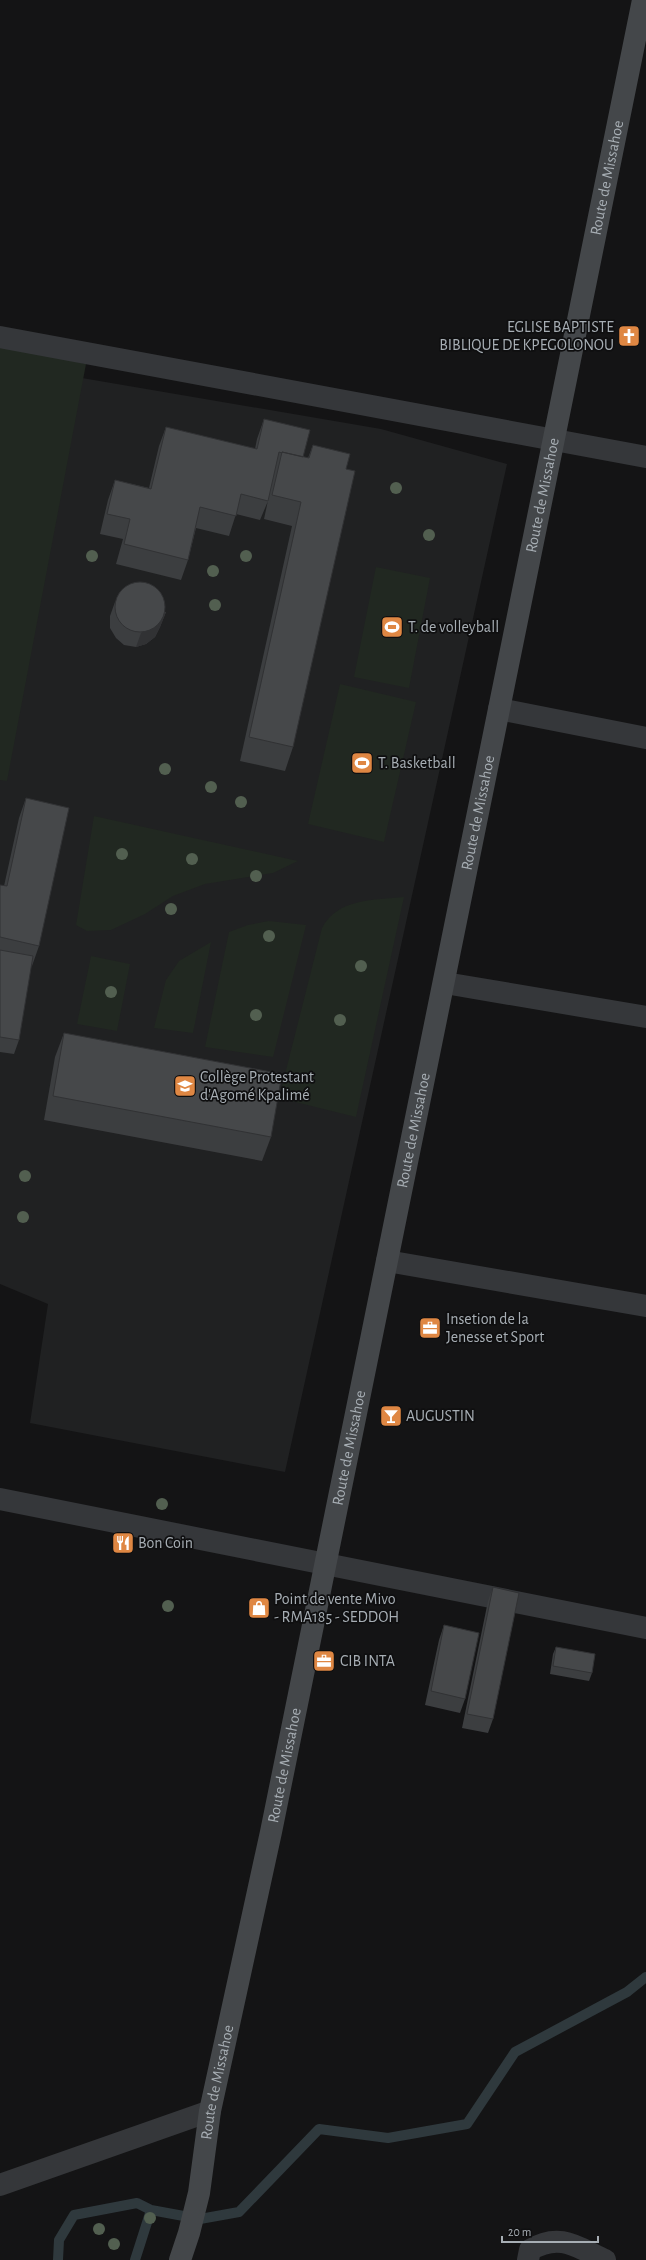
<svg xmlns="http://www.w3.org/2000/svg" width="646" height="2260" viewBox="0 0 646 2260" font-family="'Alegreya Sans',sans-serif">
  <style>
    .built { fill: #202122 }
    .green { fill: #212821 }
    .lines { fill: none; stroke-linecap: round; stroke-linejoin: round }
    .stream { stroke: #2f393d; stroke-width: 10 }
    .street { stroke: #35373a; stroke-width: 22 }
    .secondary { stroke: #44474a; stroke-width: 22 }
    .tree { fill: #525f50 }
    .wall { fill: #3c3e40 }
    .shaded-wall { fill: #313234 }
    .building { fill: #46484a; stroke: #313234 }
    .labels { text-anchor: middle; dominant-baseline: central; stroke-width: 3.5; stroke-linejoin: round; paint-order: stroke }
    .street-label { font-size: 16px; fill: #a7aeb4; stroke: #0f0f10 }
    .poi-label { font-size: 16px; fill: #a7aeb4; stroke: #0f0f10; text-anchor: start }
  </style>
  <rect width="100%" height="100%" fill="#141415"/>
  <path class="built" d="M0,364L381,429L507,464L285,1472L30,1423L48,1304L0,1284Z"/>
  <path class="green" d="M0,344L86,364L7,781L0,780Z
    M376,567L430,578L409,688L354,677Z
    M340,684L416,702L384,842L308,824Z
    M94,816L298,861L273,873L205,884L173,896L145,914L111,930L87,931L76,925Z
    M404,897L356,1117L279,1098L322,928C338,898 374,900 404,897Z
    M269,921L306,925L273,1057L205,1047L229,932L248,925Z
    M211,942L193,1033L154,1028L166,980L179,961Z
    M91,956L130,964L117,1031L77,1024Z"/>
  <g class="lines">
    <path class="stream" d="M58,2260L59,2240L74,2215L137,2203L151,2210L200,2219L239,2212L319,2129L388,2138L467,2124L515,2052L627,1992L646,1977
      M135,2260L151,2210"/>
    <path class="street" d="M0,337L646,457
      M499,709L646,738
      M445,983L646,1017
      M387,1261L646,1306
      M0,1499L646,1628
      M0,2185L210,2111
      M528,2260L530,2250C560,2232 577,2247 605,2260"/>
    <path class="secondary" id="s1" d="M180,2260L189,2233L199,2193L210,2111L271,1832L643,0"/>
  </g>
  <g class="tree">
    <circle cx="396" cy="488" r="6"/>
    <circle cx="429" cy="535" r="6"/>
    <circle cx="92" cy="556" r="6"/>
    <circle cx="246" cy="556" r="6"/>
    <circle cx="213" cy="571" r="6"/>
    <circle cx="215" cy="605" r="6"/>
    <circle cx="165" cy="769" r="6"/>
    <circle cx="211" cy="787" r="6"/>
    <circle cx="241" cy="802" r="6"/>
    <circle cx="122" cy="854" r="6"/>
    <circle cx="192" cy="859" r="6"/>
    <circle cx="256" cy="876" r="6"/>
    <circle cx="171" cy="909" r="6"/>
    <circle cx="269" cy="936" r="6"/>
    <circle cx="361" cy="966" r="6"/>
    <circle cx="111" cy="992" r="6"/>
    <circle cx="256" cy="1015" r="6"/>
    <circle cx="340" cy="1020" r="6"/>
    <circle cx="25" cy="1176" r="6"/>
    <circle cx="23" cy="1217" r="6"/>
    <circle cx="162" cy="1504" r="6"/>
    <circle cx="168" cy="1606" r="6"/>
    <circle cx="150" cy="2218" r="6"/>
    <circle cx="99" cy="2229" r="6"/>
    <circle cx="114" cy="2244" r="6"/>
  </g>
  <path class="wall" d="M264,419L303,457L308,458L313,445L346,469L293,747L285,771L240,761L292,526L264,519L272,482L268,501L260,520L236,514L229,536L196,528L188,560L181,580L116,564L123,539L100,534L108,500L115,480L149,488L159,446L166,427L255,449L257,439Z
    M115,602L166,612L160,627L155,637L146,644L136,647L124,645L116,638L110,628V616Z
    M26,798L39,946L32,966H31L19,1040L14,1054L0,1052V885L4,886L19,818Z
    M64,1033L271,1137L262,1161L44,1120L55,1057Z
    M493,1587V1719L488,1733L462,1728L488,1601Z
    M444,1625L465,1699L460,1713L425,1705L439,1640Z
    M556,1647L592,1673L589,1681L550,1674L553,1654Z"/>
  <path class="shaded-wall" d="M166,612L160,627L155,637L146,644L136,647L141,633Z"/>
  <path class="building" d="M264,419L310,430L303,457L282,452V453L279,452L268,501L241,494L236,516L200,507L188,560L124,544L130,519L107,514L115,480L151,489L166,427L257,449Z
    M313,445L350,454L346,469L355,471L293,747L249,737L301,502L272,495L282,452L309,458Z
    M115 607a25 25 0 1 1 50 0a25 25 0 1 1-50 0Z
    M26,798L69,808L39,946L0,937V885L7,886Z
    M0,950L33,956L19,1040L0,1037Z
    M64,1033L282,1074L271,1137L53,1096Z
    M493,1587L519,1593L493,1719L467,1714Z
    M444,1625L479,1633L465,1699L431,1691Z
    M556,1647L595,1654L592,1673L553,1666Z"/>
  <defs>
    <g id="church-square" transform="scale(1.15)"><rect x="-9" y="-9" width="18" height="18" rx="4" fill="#df8743" stroke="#0f0f10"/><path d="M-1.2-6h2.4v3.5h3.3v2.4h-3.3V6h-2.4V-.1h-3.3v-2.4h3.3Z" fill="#fff"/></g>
    <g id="stadium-square" transform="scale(1.15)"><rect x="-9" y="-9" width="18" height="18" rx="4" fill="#df8743" stroke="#0f0f10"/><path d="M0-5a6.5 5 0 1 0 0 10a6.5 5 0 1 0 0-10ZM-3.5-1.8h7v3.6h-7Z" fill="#fff"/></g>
    <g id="school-square" transform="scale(1.15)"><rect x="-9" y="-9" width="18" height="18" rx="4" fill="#df8743" stroke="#0f0f10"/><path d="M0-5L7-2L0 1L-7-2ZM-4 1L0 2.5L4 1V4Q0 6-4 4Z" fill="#fff"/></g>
    <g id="office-square" transform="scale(1.15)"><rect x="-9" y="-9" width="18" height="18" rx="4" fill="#df8743" stroke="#0f0f10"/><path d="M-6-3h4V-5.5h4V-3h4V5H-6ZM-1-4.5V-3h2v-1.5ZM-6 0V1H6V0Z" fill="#fff"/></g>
    <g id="bar-square" transform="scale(1.15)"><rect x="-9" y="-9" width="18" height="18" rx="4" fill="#df8743" stroke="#0f0f10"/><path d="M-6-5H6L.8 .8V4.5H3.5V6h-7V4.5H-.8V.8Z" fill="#fff"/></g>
    <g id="restaurant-square" transform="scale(1.15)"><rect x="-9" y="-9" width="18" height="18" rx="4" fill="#df8743" stroke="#0f0f10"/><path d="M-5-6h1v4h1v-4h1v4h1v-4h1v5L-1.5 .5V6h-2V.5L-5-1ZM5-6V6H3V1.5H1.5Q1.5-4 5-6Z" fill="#fff"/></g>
    <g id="shop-square" transform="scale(1.15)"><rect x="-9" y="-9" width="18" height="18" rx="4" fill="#df8743" stroke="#0f0f10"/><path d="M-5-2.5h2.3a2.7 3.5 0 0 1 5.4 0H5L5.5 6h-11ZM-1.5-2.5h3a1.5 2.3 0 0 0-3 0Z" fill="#fff"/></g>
  </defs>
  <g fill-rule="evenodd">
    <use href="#church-square" x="629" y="336"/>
    <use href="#stadium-square" x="392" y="627"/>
    <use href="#stadium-square" x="362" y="763"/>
    <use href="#school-square" x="185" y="1086"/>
    <use href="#office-square" x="430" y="1328"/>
    <use href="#bar-square" x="391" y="1416"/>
    <use href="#restaurant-square" x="123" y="1543"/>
    <use href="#shop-square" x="259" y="1608"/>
    <use href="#office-square" x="324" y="1661"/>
  </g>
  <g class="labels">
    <g class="street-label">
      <text stroke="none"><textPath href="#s1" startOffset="2126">Route de Missahoe</textPath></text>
      <text stroke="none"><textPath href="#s1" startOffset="1802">Route de Missahoe</textPath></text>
      <text stroke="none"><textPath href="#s1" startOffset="1478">Route de Missahoe</textPath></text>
      <text stroke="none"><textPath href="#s1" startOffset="1154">Route de Missahoe</textPath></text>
      <text stroke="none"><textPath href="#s1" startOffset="830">Route de Missahoe</textPath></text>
      <text stroke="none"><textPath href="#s1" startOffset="506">Route de Missahoe</textPath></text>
      <text stroke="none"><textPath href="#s1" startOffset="182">Route de Missahoe</textPath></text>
    </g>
    <g class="poi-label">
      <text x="614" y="327" text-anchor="end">EGLISE BAPTISTE<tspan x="614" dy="18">BIBLIQUE DE KPEGOLONOU</tspan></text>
      <text x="408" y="627">T. de volleyball</text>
      <text x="378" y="763">T. Basketball</text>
      <text x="200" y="1077">Collège Protestant<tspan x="200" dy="18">d'Agomé Kpalimé</tspan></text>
      <text x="446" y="1319">Insetion de la<tspan x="446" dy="18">Jenesse et Sport</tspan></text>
      <text x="406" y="1416">AUGUSTIN</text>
      <text x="138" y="1543">Bon Coin</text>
      <text x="274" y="1599">Point de vente Mivo<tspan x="274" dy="18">- RMA185 - SEDDOH</tspan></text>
      <text x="340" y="1661">CIB INTA</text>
    </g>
  </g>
  <path d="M502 2236v6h96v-6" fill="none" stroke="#a7aeb4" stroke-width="2"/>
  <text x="508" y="2236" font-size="12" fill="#a7aeb4" stroke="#0f0f10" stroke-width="3" paint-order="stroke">20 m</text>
</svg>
